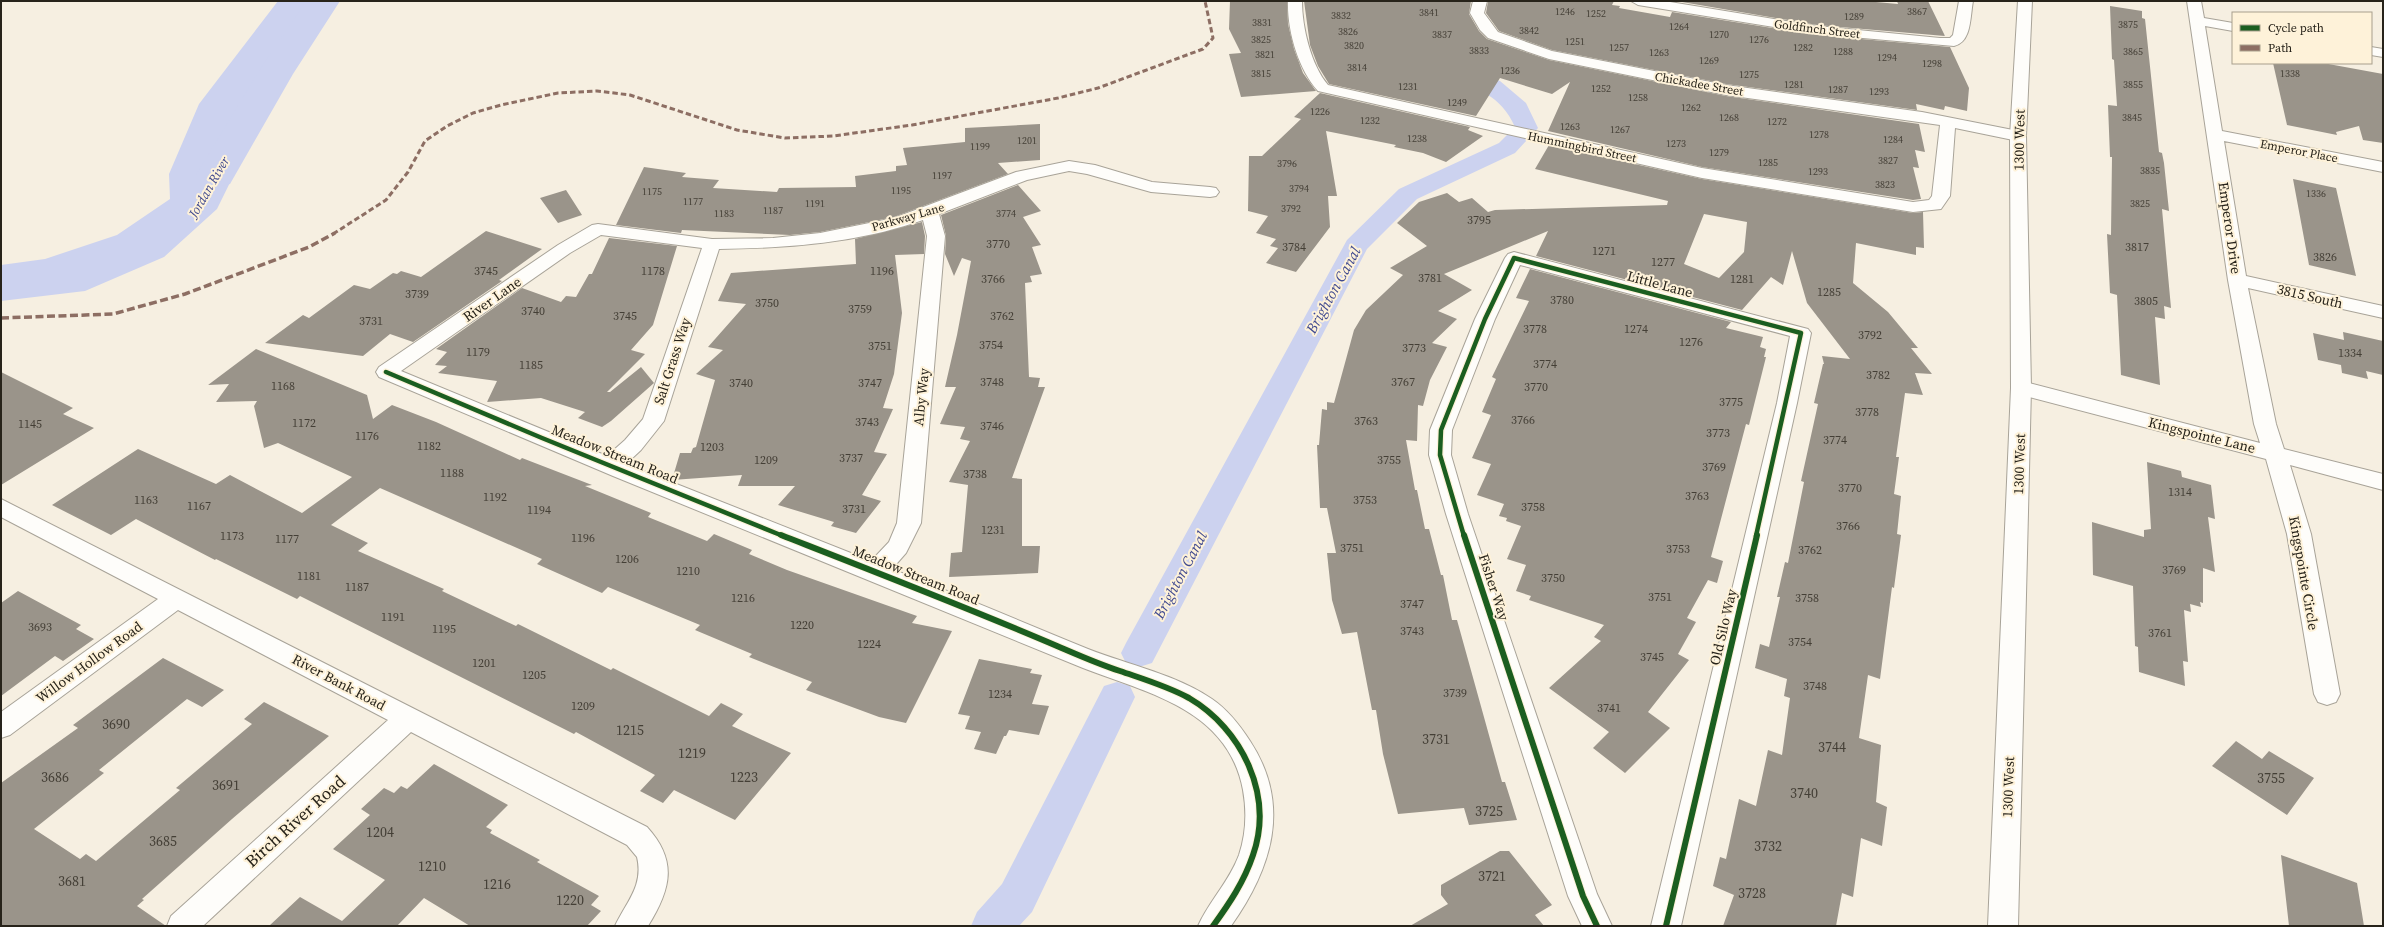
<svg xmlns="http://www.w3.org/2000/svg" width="2384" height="927" viewBox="0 0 2384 927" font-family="'Source Serif 4',serif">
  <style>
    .water { fill: #ccd2ef }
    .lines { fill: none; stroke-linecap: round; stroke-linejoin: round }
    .canal { fill: #ccd2ef; fill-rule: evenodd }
    .river { fill: #ccd2ef; fill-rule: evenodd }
    .building { fill: #9a948a; fill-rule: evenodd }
    .street-casing { stroke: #a8a398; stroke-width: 2 }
    .secondary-casing { stroke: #a8a398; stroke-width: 2 }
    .street { fill: #fefdfa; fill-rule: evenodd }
    .secondary { fill: #fefdfa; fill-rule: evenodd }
    .quiet-far1 { stroke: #8d6e63; stroke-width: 3; stroke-dasharray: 5.5 3; stroke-linecap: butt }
    .quiet { stroke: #8d6e63; stroke-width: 3.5; stroke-dasharray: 8 3.5; stroke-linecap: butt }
    .cycleway-far1-casing { stroke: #fef2d9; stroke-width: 7 }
    .cycleway-casing { stroke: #fef2d9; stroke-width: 8 }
    .cycleway-far1 { stroke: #1b5e20; stroke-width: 4.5 }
    .cycleway { stroke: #1b5e20; stroke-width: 6 }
    .labels { text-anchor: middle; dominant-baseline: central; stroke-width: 4; stroke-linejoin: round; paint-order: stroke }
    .far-number-label { font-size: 10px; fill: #443f36 }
    .far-street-label { font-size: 12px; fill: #27231a; stroke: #fef2d9 }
    .number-label { font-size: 12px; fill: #443f36 }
    .far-water-label { font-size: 13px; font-style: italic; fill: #404a90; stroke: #fef2d9 }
    .street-label { font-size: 14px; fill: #27231a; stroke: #fef2d9 }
    .near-number-label { font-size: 14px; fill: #443f36 }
    .water-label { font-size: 15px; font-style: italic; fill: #404a90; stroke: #fef2d9 }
    .near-street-label { font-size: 17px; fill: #27231a; stroke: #fef2d9 }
  </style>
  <rect width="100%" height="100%" fill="#f6efe1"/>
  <path class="water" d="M278,1H331L285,52L254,110L246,150L217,209L164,257L85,291L1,301V265L45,259L117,235L170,199L169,174L199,104Z"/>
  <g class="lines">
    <path class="canal" d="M1454,66L1500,81L1526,103L1538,128L1515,153L1417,199L1367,249L1152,663L1139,667L1126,663L1121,653L1126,643L1347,240L1399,189L1499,143L1515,127C1501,95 1477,88 1446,77L1443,72L1446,67Z
      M1117,682L1130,686L1135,697L1032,912L1019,926H971L977,912L1002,884L1104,686Z"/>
    <path class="river" d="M306,1H340L293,74L230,184L216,187L202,184L196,175L257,74Z"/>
  </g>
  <path class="building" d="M1230,1H1287L1288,24L1294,49L1303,73L1316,91L1241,97L1229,54L1241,53L1229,29Z
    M1304,1H1471L1469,14L1479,31L1487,39L1549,60L1726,96L1919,124L1925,152L1915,150L1919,168L1913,167L1921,199L1913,200L1702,167L1548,131L1570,82L1552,94L1500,78L1476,116L1329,84L1318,66L1310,45Z
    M1488,1H1614L1612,5L1620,6L1619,8L1670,17L1672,12L1817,35L1950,47L1969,88L1967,111L1945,106L1944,110L1916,104L1917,110L1726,84L1552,50L1499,31L1486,13Z
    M1676,1H1865L1898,4L1897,1H1928L1945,36L1817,25Z
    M2110,6L2142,11V18L2145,19L2159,152L2162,153L2164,163L2169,211L2162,209L2171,308L2164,306L2165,319L2155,317L2160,385L2121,375L2117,295L2110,293L2107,234L2111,235L2112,157H2110L2108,105L2117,106L2114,60L2112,59Z
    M2273,63H2323L2383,74V143L2363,140L2359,126L2336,132L2337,135L2287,125Z
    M1320,93L1470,127L1468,130L1483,136L1446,162L1423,153L1394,147L1396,145L1326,131L1337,196H1328L1330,227L1296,272L1266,263L1278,248L1270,246L1276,239L1256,233L1268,216L1248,211L1249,156H1262L1301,119L1294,117Z
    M1040,124V160L998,163L1008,174L894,217L820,232L790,235L682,230L681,233L616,225L644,167L686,173L682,177L719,180L713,188L777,192L779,188L856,187L855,176L896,171V166L907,165L903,148L965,142V128Z
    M1549,145L1702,179L1913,213L1923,212L1924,248L1916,247V255L1856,243L1853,283L1888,312L1918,348H1911L1932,374L1915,373L1923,395L1905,393L1896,457H1899L1894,494L1901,496L1897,534L1901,535L1894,588L1892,587L1880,679L1868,675L1859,738L1881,745L1876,802L1887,807L1882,846L1861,838L1853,897L1842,893L1836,926H1723L1734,895L1713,886L1720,857L1726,859L1739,799L1756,806L1768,750L1782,755L1790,698L1784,696L1787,679L1755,668L1760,644L1769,647L1780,597H1777L1785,562L1788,563L1804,482L1801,481L1818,404L1814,403L1823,364H1824L1822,356L1850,359L1807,303L1792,251L1783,285L1771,277L1742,310L1536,256L1548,231L1444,274L1472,290L1438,311L1457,319L1432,343L1447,347L1430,380L1423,406L1418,405L1417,441L1406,440L1415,490H1417L1425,529H1429L1441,575H1443L1452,620H1457L1502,782H1505L1517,820L1469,825L1464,808L1398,814L1383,754L1376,710H1372L1357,632L1342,634L1332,600L1327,553H1336L1327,508H1320L1317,445H1319L1322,409L1327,410V402L1334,403L1354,330L1366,310L1403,275L1390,268L1427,246L1397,223L1419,202L1447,193L1459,202L1472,198L1488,212L1495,210L1667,205L1668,201L1535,169ZM1704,214L1747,222L1744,252L1719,278L1684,264Z
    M2293,179L2336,188L2356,276L2309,265Z
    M1018,185L1041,211L1023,217L1041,245L1032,247L1042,274L1030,276L1032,282L1025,283L1029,377L1040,378L1038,387H1045L1012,478L1022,479V546H1040L1038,573L949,577L951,553L962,552L968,485L949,482L970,441L960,439L965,427L940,424L956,387H945L957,335L971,261L962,258L954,276L945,254L946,236L941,215Z
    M566,190L582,215L558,223L540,198Z
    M922,222L925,236L924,254L895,255L902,313L894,374L883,408L893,409L874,452L887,454L862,495L881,501L856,533L831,526L834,522L778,505L795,486H738L742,475L672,480L680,453H691L693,448L696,447L715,380L696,374L723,350L708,347L746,304L718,301L731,273L856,264L855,239Z
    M486,231L542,249L499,280L502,281L413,342L390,334L363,356L265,343L303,315L309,318L354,285L370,289L393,273L397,274L401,271L421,277Z
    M609,238L677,246L653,325L631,350L645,354L607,392H610L641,367L654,383L611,421L602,427L578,418L585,412L541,398L487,402L497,381L438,373L447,366L435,365L447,352L436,349L522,288L561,302L566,296L576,297L589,274H592Z
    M1530,269L1731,322L1726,328L1763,337L1760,347L1766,349L1764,357H1766L1749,425L1746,424L1711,557L1723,561L1717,583L1708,580L1687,618L1696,622L1678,654L1689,660L1648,712L1670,728L1625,773L1593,748L1609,732L1549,688L1601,641L1594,637L1604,625L1529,600L1531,596L1516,591L1526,565L1507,559L1521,526L1506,521L1507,518L1499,516L1504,504L1477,495L1491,464L1472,458L1491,415L1482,412L1496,379L1492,377L1529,301L1516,298Z
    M2343,332L2383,341V375L2366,371L2368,379L2342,373L2341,365L2318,360L2313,333L2344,340Z
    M256,349L367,395L373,419L392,405L436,422L520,460L522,458L592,485L585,486L651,513L648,517L707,541L714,534L752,550L749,554L787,570L917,616L912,623L952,631L906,723L879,717L806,690L812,682L749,657L752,654L695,630L700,625L608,587L602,593L537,564L542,559L380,488L331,525L368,543L358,551L444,589L442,591L516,626L518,624L611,670L613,668L709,716L721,703L743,714L732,726L791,753L735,820L674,790L663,803L640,791L655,775L576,732L574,734L300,596L297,599L216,559L215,560L136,519L111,535L52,505L138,449L216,484L230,475L302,513L352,477L278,443L264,448L254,406L257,401L216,402L229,384L208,385Z
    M1,372L73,408L63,414L94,428L1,485Z
    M2147,462L2181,471L2182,477L2211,485L2215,519L2208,517L2215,572L2203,568V603L2200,602L2201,607L2190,604L2191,612L2184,610L2188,662L2183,661L2185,686L2139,672L2138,647L2135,646L2133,586L2093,575L2092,522L2144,537V530L2151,529Z
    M18,591L81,625L76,629L94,639L63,661L55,656L1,696V603Z
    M163,658L224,690L202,707L187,699L99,770L104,773L34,829L80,859L86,854L96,861L180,790L176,788L252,724L244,719L264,702L329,736L232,819L142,899L144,900L137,906L166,926H1V783L78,728L73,725Z
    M979,659L1032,669L1030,673L1042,675L1032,704L1049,706L1039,735L1009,730L1006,736H1004L996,754L974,749L981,732L965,729L970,716L958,714Z
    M2236,741L2262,759L2269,751L2314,778L2287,815L2212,766Z
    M434,764L508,805L486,827L492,830L490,833L540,860L537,862L599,896L591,905L601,911L587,926H470L424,898L397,926H269L300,897L342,921L385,880L333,849L370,815L361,809L384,788L394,793L401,786L407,789Z
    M1500,851H1509L1552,905L1535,915L1544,926H1410L1448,904L1441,895V885Z
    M2281,855L2357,883L2364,926H2289Z"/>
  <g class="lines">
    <g class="street-casing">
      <path id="street" d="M1288,1H1302C1302,27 1311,65 1328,85L1702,168L1913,202L1929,200L1932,196L1940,125L1726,95L1549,59L1488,38L1480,30L1470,13L1473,1H1487L1484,13L1498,32L1552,51L1726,85L1922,112L2018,131L2024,133L2026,136L2024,139L2018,141L1955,128L1950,196L1941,209L1913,212L1702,178L1318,91C1298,69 1287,30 1288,1Z
        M1631,1H1664L1817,26L1940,38H1950L1953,35L1959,1H1973C1970,16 1972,42 1954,46L1817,34L1638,5Z
        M2187,1H2201L2204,18L2233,23V31L2205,26L2222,131L2383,162V172L2224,141L2246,276L2383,306V318L2248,288L2276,424L2284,449L2383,474V490L2290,465L2311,534L2340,694L2336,702L2327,705L2318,702L2314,694L2287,534L2266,459L2014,393L2011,388L2014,383L2021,381L2260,443L2254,424L2228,280Z
        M2371,47L2383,49V57L2371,55Z
        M1069,161L1095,165L1152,182L1210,187L1216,188L1219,192L1216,196L1210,197L1151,192L1087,174L1069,171L1027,180L939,214L945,236L921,523L906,553L892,569C958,595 1023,622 1088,649C1129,665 1175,674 1212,699C1228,710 1239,724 1250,741C1292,805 1272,868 1231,926H1198C1209,901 1229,882 1239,855C1246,834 1247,812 1243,790C1228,709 1147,693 1083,668L613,476L379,377L376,372L379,367L558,245L592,225L598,224L712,239L773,238L820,233L894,218L1016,172ZM923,220L927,236L897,523L889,542L871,561L626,464L641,450L664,421L719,249C788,248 858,243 923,220ZM601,235L702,248L643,419L625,440L607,456L401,371L570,253Z
        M1514,252L1808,329L1811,333L1797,403L1681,926H1651L1777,403L1790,336L1520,265L1495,319L1452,430L1451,455L1468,514L1597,894L1612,926H1582L1568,896L1446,514L1429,455L1430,430L1475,319L1505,258L1508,254Z
        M1,499L647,827C678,861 671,889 648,926H615C626,902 644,886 637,857L627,845L411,732L203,926H167L171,916L388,720L178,610L10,735L1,738V712L158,599L1,517Z"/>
    </g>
    <g class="secondary-casing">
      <path id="secondary" d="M2018,1H2032L2026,136L2031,388L2018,926H1988L2011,388L2010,136Z"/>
    </g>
    <use href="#street" class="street"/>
    <use href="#secondary" class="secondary"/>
    <path class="quiet-far1" d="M333,234L386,200L408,172L425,141L447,126L473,113L501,105L558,93L597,91L630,95L737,130L785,138L833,136L912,125L1058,98L1098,88L1203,49L1213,38L1205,1"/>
    <path class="quiet" d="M1,318L113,314L185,294L309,247L335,233"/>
    <g class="cycleway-far1-casing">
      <path id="cycleway-far1" d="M386,372L542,438L783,536
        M1464,536L1440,455L1441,430L1485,319L1514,258L1801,333L1756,536"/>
    </g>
    <g class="cycleway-casing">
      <path id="cycleway" d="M781,535C873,571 966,607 1057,646C1078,655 1098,664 1120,671C1143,679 1167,686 1189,698C1242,729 1274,795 1253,855C1244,882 1229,904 1213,926
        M1464,535L1583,896L1597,926
        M1666,926L1757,535"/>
    </g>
    <use href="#cycleway-far1" class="cycleway-far1"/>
    <use href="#cycleway" class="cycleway"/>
  </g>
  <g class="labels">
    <g class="far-number-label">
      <text x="1565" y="11">1246</text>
      <text x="1917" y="11">3867</text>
      <text x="1429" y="12">3841</text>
      <text x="1596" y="13">1252</text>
      <text x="1341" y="15">3832</text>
      <text x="1854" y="16">1289</text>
      <text x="1262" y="22">3831</text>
      <text x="2128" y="24">3875</text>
      <text x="1679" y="26">1264</text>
      <text x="1529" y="30">3842</text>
      <text x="1348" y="31">3826</text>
      <text x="1442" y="34">3837</text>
      <text x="1719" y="34">1270</text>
      <text x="1261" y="39">3825</text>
      <text x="1759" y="39">1276</text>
      <text x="1575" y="41">1251</text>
      <text x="1354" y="45">3820</text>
      <text x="1619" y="47">1257</text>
      <text x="1803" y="47">1282</text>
      <text x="1479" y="50">3833</text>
      <text x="1843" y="51">1288</text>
      <text x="2133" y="51">3865</text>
      <text x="1659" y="52">1263</text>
      <text x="1265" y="54">3821</text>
      <text x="1887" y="57">1294</text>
      <text x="1709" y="60">1269</text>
      <text x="1932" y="63">1298</text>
      <text x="1357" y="67">3814</text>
      <text x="1510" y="70">1236</text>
      <text x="1261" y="73">3815</text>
      <text x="2290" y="73">1338</text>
      <text x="1749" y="74">1275</text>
      <text x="1794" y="84">1281</text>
      <text x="2133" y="84">3855</text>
      <text x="1408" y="86">1231</text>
      <text x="1601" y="88">1252</text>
      <text x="1838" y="89">1287</text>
      <text x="1879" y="91">1293</text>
      <text x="1638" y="97">1258</text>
      <text x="1457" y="102">1249</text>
      <text x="1691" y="107">1262</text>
      <text x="1320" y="111">1226</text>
      <text x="1729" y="117">1268</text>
      <text x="2132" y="117">3845</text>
      <text x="1370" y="120">1232</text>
      <text x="1777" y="121">1272</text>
      <text x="1570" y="126">1263</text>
      <text x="1620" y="129">1267</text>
      <text x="1819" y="134">1278</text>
      <text x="1417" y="138">1238</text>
      <text x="1893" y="139">1284</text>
      <text x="1027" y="140">1201</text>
      <text x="1676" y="143">1273</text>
      <text x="980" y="146">1199</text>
      <text x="1719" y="152">1279</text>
      <text x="1888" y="160">3827</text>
      <text x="1768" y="162">1285</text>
      <text x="1287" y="163">3796</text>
      <text x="2150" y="170">3835</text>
      <text x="1818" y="171">1293</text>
      <text x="942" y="175">1197</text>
      <text x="1885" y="184">3823</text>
      <text x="1299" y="188">3794</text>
      <text x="901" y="190">1195</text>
      <text x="652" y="191">1175</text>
      <text x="2316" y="193">1336</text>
      <text x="693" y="201">1177</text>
      <text x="815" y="203">1191</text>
      <text x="2140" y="203">3825</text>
      <text x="1291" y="208">3792</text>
      <text x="773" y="210">1187</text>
      <text x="724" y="213">1183</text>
      <text x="1006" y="213">3774</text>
    </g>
    <g class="far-street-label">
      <text transform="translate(1817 29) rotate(7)">Goldfinch Street</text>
      <text transform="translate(1699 84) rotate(10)">Chickadee Street</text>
      <text transform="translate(1582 147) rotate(12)">Hummingbird Street</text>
      <text transform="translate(2299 151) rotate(11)">Emperor Place</text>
      <text transform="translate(908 217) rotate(-16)">Parkway Lane</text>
    </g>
    <g class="number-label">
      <text x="1479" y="220">3795</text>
      <text x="998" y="244">3770</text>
      <text x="1294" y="247">3784</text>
      <text x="2137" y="247">3817</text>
      <text x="1604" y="251">1271</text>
      <text x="2325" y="257">3826</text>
      <text x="1663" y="262">1277</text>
      <text x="486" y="271">3745</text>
      <text x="653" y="271">1178</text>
      <text x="882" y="271">1196</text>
      <text x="1430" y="278">3781</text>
      <text x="993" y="279">3766</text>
      <text x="1742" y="279">1281</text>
      <text x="1829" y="292">1285</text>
      <text x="417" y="294">3739</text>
      <text x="1562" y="300">3780</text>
      <text x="2146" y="301">3805</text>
      <text x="767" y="303">3750</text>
      <text x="860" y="309">3759</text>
      <text x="533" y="311">3740</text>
      <text x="625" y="316">3745</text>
      <text x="1002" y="316">3762</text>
      <text x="371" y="321">3731</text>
      <text x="1535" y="329">3778</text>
      <text x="1636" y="329">1274</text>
      <text x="1870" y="335">3792</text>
      <text x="1691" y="342">1276</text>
      <text x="991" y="345">3754</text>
      <text x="880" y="346">3751</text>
      <text x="1414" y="348">3773</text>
      <text x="478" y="352">1179</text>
      <text x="2350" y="353">1334</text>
      <text x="1545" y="364">3774</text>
      <text x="531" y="365">1185</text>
      <text x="1878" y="375">3782</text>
      <text x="992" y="382">3748</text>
      <text x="1403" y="382">3767</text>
      <text x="741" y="383">3740</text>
      <text x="870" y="383">3747</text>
      <text x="283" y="386">1168</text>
      <text x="1536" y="387">3770</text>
      <text x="1731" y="402">3775</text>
      <text x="1867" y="412">3778</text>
      <text x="1523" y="420">3766</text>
      <text x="1366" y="421">3763</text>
      <text x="867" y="422">3743</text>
      <text x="304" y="423">1172</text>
      <text x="30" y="424">1145</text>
      <text x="992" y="426">3746</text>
      <text x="1718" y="433">3773</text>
      <text x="367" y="436">1176</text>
      <text x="1835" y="440">3774</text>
      <text x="429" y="446">1182</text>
      <text x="712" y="447">1203</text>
      <text x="851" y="458">3737</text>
      <text x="766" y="460">1209</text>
      <text x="1389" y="460">3755</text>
      <text x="1714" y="467">3769</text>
      <text x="452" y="473">1188</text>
      <text x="975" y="474">3738</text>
      <text x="1850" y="488">3770</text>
      <text x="2180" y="492">1314</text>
      <text x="1697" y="496">3763</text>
      <text x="495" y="497">1192</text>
      <text x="146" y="500">1163</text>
      <text x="1365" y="500">3753</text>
      <text x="199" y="506">1167</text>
      <text x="1533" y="507">3758</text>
      <text x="854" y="509">3731</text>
      <text x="539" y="510">1194</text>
      <text x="1848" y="526">3766</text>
      <text x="993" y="530">1231</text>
      <text x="232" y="536">1173</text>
      <text x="583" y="538">1196</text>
      <text x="287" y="539">1177</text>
      <text x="1352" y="548">3751</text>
      <text x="1678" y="549">3753</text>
      <text x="1810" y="550">3762</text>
      <text x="627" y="559">1206</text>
      <text x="2174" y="570">3769</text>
      <text x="688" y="571">1210</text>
      <text x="309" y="576">1181</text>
      <text x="1553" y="578">3750</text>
      <text x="357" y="587">1187</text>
      <text x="1660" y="597">3751</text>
      <text x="743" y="598">1216</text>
      <text x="1807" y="598">3758</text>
      <text x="1412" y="604">3747</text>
      <text x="393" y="617">1191</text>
      <text x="802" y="625">1220</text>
      <text x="40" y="627">3693</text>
      <text x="444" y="629">1195</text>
      <text x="1412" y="631">3743</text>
      <text x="2160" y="633">3761</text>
      <text x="1800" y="642">3754</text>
      <text x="869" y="644">1224</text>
      <text x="1652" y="657">3745</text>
      <text x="484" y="663">1201</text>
      <text x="534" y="675">1205</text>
      <text x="1815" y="686">3748</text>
      <text x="1455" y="693">3739</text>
      <text x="1000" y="694">1234</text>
      <text x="583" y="706">1209</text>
      <text x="1609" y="708">3741</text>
    </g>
    <g class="far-water-label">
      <text transform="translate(209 187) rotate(-60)">Jordan River</text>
    </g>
    <g class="street-label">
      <text transform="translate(2019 140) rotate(-89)">1300 West</text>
      <text transform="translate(2230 228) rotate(82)">Emperor Drive</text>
      <text transform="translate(1660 284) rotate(15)">Little Lane</text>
      <text transform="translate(2310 296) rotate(13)">3815 South</text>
      <text transform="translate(492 299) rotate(-35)">River Lane</text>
      <text transform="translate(672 361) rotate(-72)">Salt Grass Way</text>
      <text transform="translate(921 397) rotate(-84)">Alby Way</text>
      <text transform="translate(2202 435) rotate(14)">Kingspointe Lane</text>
      <text transform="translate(615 454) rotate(22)">Meadow Stream Road</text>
      <text transform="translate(2019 464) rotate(-88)">1300 West</text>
      <text transform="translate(2304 573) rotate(80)">Kingspointe Circle</text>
      <text transform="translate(916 575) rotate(22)">Meadow Stream Road</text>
      <text transform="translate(1494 587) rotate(72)">Fisher Way</text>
      <text transform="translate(1723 627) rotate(-77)">Old Silo Way</text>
      <text transform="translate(89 662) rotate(-36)">Willow Hollow Road</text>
      <text transform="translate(339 682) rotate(28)">River Bank Road</text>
      <text transform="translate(2008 787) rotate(-88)">1300 West</text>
    </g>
    <g class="near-number-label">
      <text x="116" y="724">3690</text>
      <text x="630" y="730">1215</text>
      <text x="1436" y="739">3731</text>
      <text x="1832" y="747">3744</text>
      <text x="692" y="753">1219</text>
      <text x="55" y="777">3686</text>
      <text x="744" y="777">1223</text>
      <text x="2271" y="778">3755</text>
      <text x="226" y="785">3691</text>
      <text x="1804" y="793">3740</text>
      <text x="1489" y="811">3725</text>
      <text x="380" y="832">1204</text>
      <text x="163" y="841">3685</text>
      <text x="1768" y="846">3732</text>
      <text x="432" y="866">1210</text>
      <text x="1492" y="876">3721</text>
      <text x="72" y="881">3681</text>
      <text x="497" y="884">1216</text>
      <text x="1752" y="893">3728</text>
      <text x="570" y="900">1220</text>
    </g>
    <g class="water-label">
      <text transform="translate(1333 290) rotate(-61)">Brighton Canal</text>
      <text transform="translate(1180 575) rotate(-62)">Brighton Canal</text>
    </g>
    <g class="near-street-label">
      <text transform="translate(295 821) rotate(-42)">Birch River Road</text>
    </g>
  </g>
  <rect width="2384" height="927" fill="none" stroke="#27231a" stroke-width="4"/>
  <rect x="2232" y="12" width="140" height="52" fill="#fef2d9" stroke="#a89f8d"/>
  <rect x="2240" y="25" width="20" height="6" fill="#1b5e20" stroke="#a89f8d"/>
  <text x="2268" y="32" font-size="12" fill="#27231a">Cycle path</text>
  <rect x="2240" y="45" width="20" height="6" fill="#8d6e63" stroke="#a89f8d"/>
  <text x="2268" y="52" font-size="12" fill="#27231a">Path</text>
</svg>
